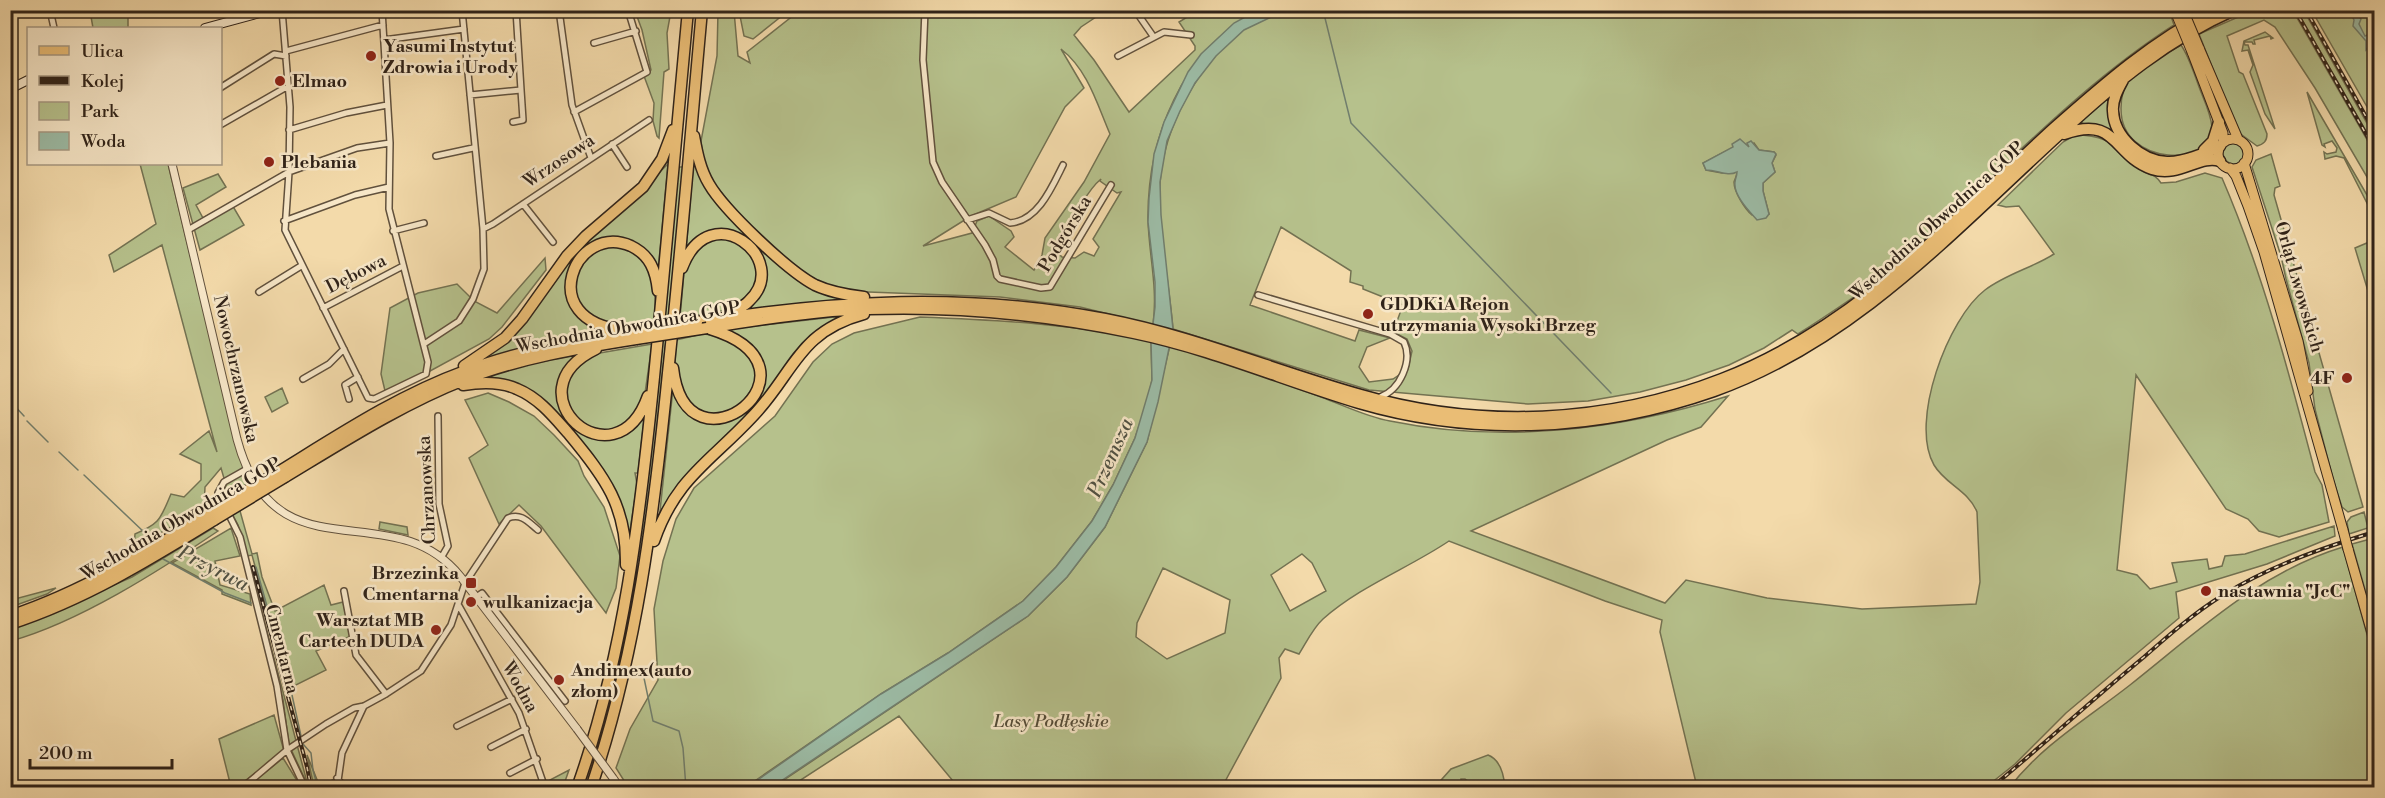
<svg xmlns="http://www.w3.org/2000/svg" width="2385" height="798" viewBox="0 0 2385 798" font-family="'Libre Bodoni',serif">
  <style>
    .green { fill: #b6c18c; stroke: #737252; stroke-width: 1.5; fill-rule: evenodd }
    .water { fill: #9cbba5; stroke: #717e6d; stroke-width: 1.5 }
    .lines { fill: none; stroke-linecap: round; stroke-linejoin: round }
    .stream { stroke: #717e6d; stroke-width: 1.5 }
    .minor-casing { stroke: #61513d; stroke-width: 8 }
    .tertiary-casing { stroke: #61513d; stroke-width: 9 }
    .secondary-casing { stroke: #302319; stroke-width: 10 }
    .primary-casing { stroke: #302319; stroke-width: 11 }
    .motorway-casing { stroke: #302319; stroke-width: 13 }
    .minor { stroke: #f7e7c8; stroke-width: 5 }
    .tertiary { stroke: #f7e7c8; stroke-width: 7 }
    .secondary { stroke: #f7e7c8; stroke-width: 8 }
    .primary { stroke: #eabd75; stroke-width: 9 }
    .motorway { stroke: #eabd75; stroke-width: 10 }
    .rail-casing { stroke: #302319; stroke-width: 4 }
    .rail { stroke: #f7e7c8; stroke-width: 1.5; stroke-dasharray: 4.5; stroke-linecap: butt }
    .tertiary-bridge-casing { stroke: #61513d; stroke-width: 9; stroke-linecap: butt }
    .primary-bridge-casing { stroke: #302319; stroke-width: 11; stroke-linecap: butt }
    .motorway-bridge-casing { stroke: #302319; stroke-width: 13; stroke-linecap: butt }
    .tertiary-bridge { stroke: #f7e7c8; stroke-width: 7 }
    .primary-bridge { stroke: #eabd75; stroke-width: 9 }
    .motorway-bridge { stroke: #eabd75; stroke-width: 10 }
    .poi-dot { fill: #8f2418; stroke: #f7e7c8; stroke-width: 2 }
    .labels { text-anchor: middle; dominant-baseline: central; stroke-width: 5; stroke-linejoin: round; paint-order: stroke }
    .poi-label { font-size: 18px; font-weight: bold; fill: #302319; stroke: #f7e7c8; text-anchor: start }
    .street-label { font-size: 18px; fill: #302319; stroke: #f7e7c8 }
    .park-label { font-size: 18px; font-style: italic; fill: #524a36; stroke: #f7e7c8 }
    .water-label { font-size: 20px; font-style: italic; fill: #505143; stroke: #f7e7c8 }
  </style>
  <rect width="100%" height="100%" fill="#f3daaa"/>
  <filter id="stains"><feTurbulence type="fractalNoise" baseFrequency=".00333" numOctaves="4"/><feColorMatrix values="0 0 0 0 .2 0 0 0 0 .09 0 0 0 0 .02 0 0 0 .5 -.17"/></filter>
  <radialGradient id="worn" r=".72"><stop offset=".6" stop-color="#630" stop-opacity="0"/><stop offset="1" stop-color="#630" stop-opacity=".3"/></radialGradient>
  <path class="green" d="M2169,10L2174,25C2062,97 1976,200 1873,283C1849,301 1823,318 1798,334L1792,330L1764,348L1729,365L1686,380L1640,392L1588,401L1528,404L1369,390L1173,329C1169,281 1158,231 1160,183C1164,126 1198,65 1243,30C1255,22 1271,16 1284,11ZM1754,143L1759,150L1774,152L1776,155L1772,163L1775,172L1763,183V191L1769,214L1752,215C1745,209 1734,192 1734,182C1735,179 1737,176 1737,172L1722,173L1706,170L1703,163L1734,147L1745,144L1751,148ZM1281,227L1351,271L1350,282L1363,286V289L1403,305L1393,332L1407,339L1412,351L1408,369L1393,379L1369,382L1359,367L1367,347L1390,338L1359,330L1355,341L1250,305Z
    M90,11H128V28H93Z
    M635,11H671L667,33L669,69L664,72L659,138L657,136L653,121L654,103L644,76L651,70L642,30Z
    M718,11H734L738,56L750,63L747,52L799,11H1105L1081,27L1074,35L1094,60L1129,112L1195,50V46L1179,22L1197,11H1256C1182,52 1147,137 1148,220C1149,256 1158,287 1153,325L1080,307L1000,297L842,291L821,284L783,257L745,221L711,180L703,160L701,141L717,56ZM1061,49C1088,70 1097,104 1110,134L1084,182L1045,238L1042,255L1034,270L1005,247L1014,237L1011,231L989,216L977,221L972,233L923,246L971,216L1016,197L1065,107L1084,88ZM1101,179L1100,181L1117,193L1121,192L1093,239L1099,247L1094,256L1084,252L1075,258L1062,257L1057,252C1066,232 1085,192 1101,179Z
    M739,11V10L788,11L753,39L744,36Z
    M2252,11H2293L2374,152V189L2315,88L2275,27L2264,20L2227,36L2239,72L2243,74L2267,134C2267,141 2264,144 2257,146L2238,132L2199,34Z
    M2297,11H2304L2374,136V145Z
    M2312,11H2374V119Z
    M2265,32L2273,38L2271,39L2270,36L2254,40L2255,44H2253L2252,42H2244L2245,45H2248L2275,129L2265,114L2250,72L2253,65L2248,50L2242,51L2244,41Z
    M2181,45C2190,58 2195,77 2201,92C2205,102 2211,115 2212,127C2217,167 2120,168 2121,108C2121,99 2122,90 2128,82C2140,66 2164,55 2181,45Z
    M2307,92L2374,207V217L2344,158L2336,156L2325,159L2324,152L2327,154L2336,152L2337,148L2332,141L2324,144L2325,147L2322,145Z
    M2114,93C2112,100 2110,108 2111,116C2115,143 2144,165 2171,166C2186,166 2200,158 2214,152L2215,157C2202,157 2191,165 2179,168C2144,176 2135,149 2111,133C2102,126 2088,129 2081,122Z
    M2075,135C2119,135 2111,153 2141,170C2151,176 2154,173 2161,183L2176,182L2205,173L2222,178C2263,273 2289,373 2315,472L2322,485L2329,522L2279,537L2259,531L2248,519L2226,509L2136,375L2117,570L2137,575L2150,589L2177,582L2172,563L2207,559L2209,569L2222,566L2225,556L2245,554L2334,526L2335,536L2267,564L2176,592L2179,618L2066,713L2015,764L1986,787H1697L1660,632L1662,620L1605,601L1449,541C1409,568 1360,586 1323,619C1313,628 1306,643 1299,654L1285,649L1279,658L1281,678L1222,787H958L899,716L790,787L772,788L1028,616L1067,577L1105,527L1147,442L1170,345C1221,361 1271,379 1321,397C1343,405 1367,417 1390,421C1502,444 1620,430 1728,396L1701,427L1667,440L1471,531L1665,603L1686,580L1767,598L1862,609L1976,604L1980,582L1977,512C1969,491 1945,484 1934,465C1909,422 1948,318 1985,290C2006,274 2032,268 2054,254L2019,206L2006,207L1998,205L2063,142ZM1302,554L1312,563L1326,591L1290,611L1271,575ZM1163,568L1230,600L1225,633L1167,659L1136,637L1137,623Z
    M2223 153a11 11 0 1 1 22 0a11 11 0 1 1-22 0Z
    M2271,154L2280,186L2275,188L2274,195L2363,507L2348,512L2342,507L2333,479L2315,409L2309,363L2286,279L2281,256L2252,167L2256,160Z
    M694,157L704,181L790,270L860,298L741,312L763,272L735,233L690,246L686,250Z
    M140,164H168L236,444L251,484L235,493L252,554L257,553L262,577L275,611L324,585L331,605L343,602L351,636L316,651L326,670L288,689L252,555L247,556L308,786L289,745L283,700L255,594L247,556L238,525L223,497L226,485L221,468L205,487L204,508L134,548L135,534C161,523 160,519 171,494L184,497L201,480V464L180,454L209,431L217,452L162,245L114,272L109,255L156,224Z
    M668,164L658,272L635,245L586,249L570,297L611,331L482,360L561,267Z
    M677,167H684L644,552L637,551Z
    M218,174L226,187L196,205L203,218L231,203L244,225L200,250L183,188Z
    M728,235L757,260L756,288L732,309L680,318L684,272L696,246Z
    M2374,240V311L2355,248Z
    M605,245C612,246 622,246 629,248C656,260 657,296 654,321L638,325L606,326C573,299 573,307 579,264Z
    M545,258L546,270L502,327L489,339L386,395L381,374L390,308L418,293L457,284L474,301L497,313Z
    M851,315L836,322L659,520L673,389L677,397L690,412L741,414L762,373L744,341L721,330Z
    M920,317C997,320 1075,324 1151,341L1152,380L1148,400L1135,438L1113,485L1092,521L1056,567L1023,601L948,653L881,694L746,787H628L616,768L630,729L658,680L654,609L663,561L676,519L694,488L775,416L813,362L832,344L854,333Z
    M702,334L727,336L756,364L757,382L736,411L707,415L688,404L675,366L676,340Z
    M652,344L644,400L637,415L610,433L576,423L564,390L566,378L594,354Z
    M579,354L569,365L563,411L609,438L628,432L644,419L638,473H635L637,484L629,537L617,497L530,392L473,381L526,365Z
    M282,388L288,403L272,412L265,397Z
    M488,393L509,402L534,416L554,435L578,461L584,476L604,507L620,556L616,588L606,613L541,526L519,505L499,524L469,458L488,445L465,400Z
    M2364,512L2367,524L2374,523V526L2349,534L2347,522L2351,517Z
    M380,522L407,527L408,535L379,529Z
    M213,528L218,531C159,571 79,622 11,641V630L132,577Z
    M231,528L240,556L215,561L220,585L250,594L251,605L222,594V590L172,563Z
    M2374,538V621L2352,544Z
    M2343,547L2374,660V787L2009,788C2042,745 2088,718 2130,685C2197,632 2260,572 2343,547Z
    M56,588L47,594L11,607V600Z
    M630,595L637,596L599,751L594,744Z
    M274,715L284,751L237,787H231L219,739Z
    M307,755L320,787L334,779V787H314Z
    M1488,755C1501,760 1504,775 1505,788L1476,787L1465,779H1461V787L1434,788L1451,769Z
    M283,758L301,787L246,788Z
    M569,770L563,787H548L546,782Z"/>
  <path class="water" d="M1256,11H1284L1244,30L1216,56L1195,83L1180,111L1167,141L1160,182L1161,215L1173,329L1158,402L1147,442L1105,527L1067,577L1028,616L772,787L746,788L881,694L948,653L1023,601L1056,567L1092,521L1113,485L1135,438L1152,380L1151,341L1155,307V282L1148,222L1149,198L1154,154L1164,122L1188,72L1201,54L1234,23Z
    M2351,14L2358,15L2361,19L2359,24L2365,36L2370,34L2374,41L2370,46L2374,52V57L2369,47L2366,50V41L2353,26L2354,20Z
    M1740,139L1749,147L1747,143L1751,141L1759,150L1774,152L1776,154L1772,163L1775,172L1763,183V191L1769,214L1766,218L1757,220C1750,212 1733,195 1735,182C1735,179 1737,176 1737,172C1727,177 1718,170 1706,170L1703,163L1733,147L1732,144Z"/>
  <g class="lines">
    <path class="stream" d="M1323,10L1351,123L1611,393
      M11,402L24,416
      M27,421L48,442
      M59,452L78,470
      M84,475L146,534
      M163,559L225,593L251,603
      M256,567L292,695L301,736
      M644,678L653,721L679,731L683,748L686,788
      M303,744L311,753L313,770L318,788"/>
    <g class="minor-casing">
      <path id="minor" d="M50,10L54,28
        M282,10L290,107L289,172L285,230L368,398L374,399L426,374L428,362L389,209L390,143L382,10
        M516,10L521,90
        M559,10L572,105L591,158
        M925,10L923,60L933,162L942,182L985,245L993,260L997,276L1000,279L1041,288L1050,287L1111,185
        M1135,10L1153,36
        M384,40L464,29
        M594,43L636,31
        M286,51L383,25
        M1118,56L1164,32L1191,35
        M220,88L274,54L286,56
        M470,95L521,90L523,120L513,122
        M574,112L647,72L628,10
        M220,125L283,89L289,87
        M289,130L346,113L387,105
        M612,144L627,167
        M436,156L473,148
        M523,204L553,242
        M967,220L989,213L1010,223C1038,221 1052,187 1063,165
        M284,221L355,195L389,187
        M483,229L493,224L649,120
        M188,230L289,172L357,148L390,143
        M393,231L424,223
        M259,292L301,266
        M1258,295L1390,334L1404,342C1413,361 1400,390 1380,397
        M323,308L403,266
        M424,344L459,321L473,299L484,269L483,229L462,10
        M303,379L329,364L344,349
        M349,399L345,385L358,377
        M438,416L439,504L448,546L441,558
        M247,469L224,482L218,493L240,537L277,686L287,750L305,788
        M344,591L356,655L386,694
        M476,597L482,593L565,701
        M459,606L519,713L545,788
        M457,726L512,699
        M491,747L526,729
        M510,773L537,759
        M337,778L345,788
        M242,788L287,750L326,724L354,708L364,706L386,694L421,671L451,625L465,583L508,518C522,513 528,522 538,530
        M337,788L342,753L364,706"/>
    </g>
    <g class="tertiary-casing">
      <path id="tertiary" d="M172,164L237,439C275,582 391,491 460,576L577,729
        M613,778L620,788"/>
    </g>
    <g class="secondary-casing">
      <path id="secondary" d="M205,28L271,10
        M10,89L28,80"/>
    </g>
    <g class="primary-casing">
      <path id="primary" d="M2199,48L2238,139
        M2192,52L2223,133V142
        M2218 154a15 15 0 1 1 30 0a15 15 0 1 1-30 0Z
        M2244,163L2298,341L2308,391
        M2230,168L2236,176L2248,206L2264,252L2343,530
        M2348,549L2374,640"/>
    </g>
    <g class="motorway-casing">
      <path id="motorway" d="M2123,80C2118,89 2112,100 2113,111C2114,137 2141,161 2167,162C2181,163 2207,153 2220,146
        M2064,134C2118,115 2112,155 2152,169C2179,178 2200,154 2220,161
        M694,136C697,152 700,169 709,184C724,210 788,271 815,285C830,292 847,295 864,297
        M2204,150L2213,141L2219,122
        M682,268C710,193 793,260 749,301C744,307 736,309 729,313
        M697,322C835,300 966,292 1105,319C1193,336 1275,371 1361,395C1479,429 1607,424 1722,379C1856,327 1949,224 2053,129C2104,84 2153,41 2214,10
        M707,328C749,321 790,315 832,311C934,304 1034,312 1134,333C1211,349 1283,380 1359,403C1475,437 1600,431 1714,391C1855,341 1955,229 2063,131C2115,83 2168,39 2234,10
        M623,330C533,321 575,221 631,246C650,255 656,271 658,291
        M596,349C507,392 615,489 648,396
        M464,366L505,338L522,319L567,256L586,236L643,187L662,159L673,130
        M673,368C686,485 837,368 710,329
        M463,385C481,382 500,381 517,389C539,398 554,417 569,434C605,477 627,507 626,565
        M280,471C340,434 399,395 465,371C521,350 579,340 638,331
        M285,477C343,442 402,404 466,379C520,358 579,348 636,339
        M654,541C676,478 709,463 752,417C794,374 797,332 864,314
        M10,616C82,592 146,553 210,513
        M10,624C84,600 149,560 214,520
        M577,788C624,656 640,516 654,377C666,255 677,133 688,10
        M591,788C637,653 654,513 668,373C681,252 691,131 702,10"/>
    </g>
    <use href="#minor" class="minor"/>
    <use href="#tertiary" class="tertiary"/>
    <use href="#secondary" class="secondary"/>
    <use href="#primary" class="primary"/>
    <use href="#motorway" class="motorway"/>
    <g class="rail-casing">
      <path id="rail" d="M2295,10L2374,148
        M2306,10L2374,131
        M253,567L307,767L311,788
        M1991,788C2043,745 2092,700 2144,657C2169,635 2194,613 2223,595C2270,566 2322,548 2374,532"/>
    </g>
    <use href="#rail" class="rail"/>
    <g class="tertiary-bridge-casing">
      <path id="tertiary-bridge" d="M577,729L613,778"/>
    </g>
    <g class="primary-bridge-casing">
      <path id="primary-bridge" d="M2183,10L2199,48
        M2175,11L2192,52
        M2343,530L2348,549"/>
    </g>
    <g class="motorway-bridge-casing">
      <path id="motorway-bridge" d="M638,331L697,322
        M636,339L707,328
        M210,513L280,471
        M214,520L285,477"/>
    </g>
    <use href="#tertiary-bridge" class="tertiary-bridge"/>
    <use href="#primary-bridge" class="primary-bridge"/>
    <use href="#motorway-bridge" class="motorway-bridge"/>
  </g>
  <g class="poi-dot">
    <circle cx="371" cy="56" r="6"/>
    <circle cx="280" cy="81" r="6"/>
    <circle cx="269" cy="162" r="6"/>
    <circle cx="1368" cy="314" r="6"/>
    <circle cx="2347" cy="378" r="6"/>
    <rect x="465" y="577" width="12" height="12" rx="3"/>
    <circle cx="2206" cy="591" r="6"/>
    <circle cx="471" cy="602" r="6"/>
    <circle cx="436" cy="630" r="6"/>
    <circle cx="559" cy="680" r="6"/>
  </g>
  <g class="labels">
    <g class="poi-label">
      <text x="383" y="46">Yasumi Instytut<tspan x="383" dy="21">Zdrowia i Urody</tspan></text>
      <text x="292" y="81">Elmao</text>
      <text x="281" y="162">Plebania</text>
      <text x="1380" y="304">GDDKiA Rejon<tspan x="1380" dy="21">utrzymania Wysoki Brzeg</tspan></text>
      <text x="2335" y="378" text-anchor="end">4F</text>
      <text x="459" y="573" text-anchor="end">Brzezinka<tspan x="459" dy="21">Cmentarna</tspan></text>
      <text x="2218" y="591">nastawnia "JcC"</text>
      <text x="483" y="602">wulkanizacja</text>
      <text x="424" y="620" text-anchor="end">Warsztat MB<tspan x="424" dy="21">Cartech DUDA</tspan></text>
      <text x="571" y="670">Andimex(auto<tspan x="571" dy="21">złom)</tspan></text>
    </g>
    <g class="street-label">
      <text transform="translate(559 161) rotate(-34)">Wrzosowa</text>
      <text transform="translate(1937 221) rotate(-42)">Wschodnia Obwodnica GOP</text>
      <text transform="translate(1065 234) rotate(-59)">Podgórska</text>
      <text transform="translate(356 274) rotate(-27)">Dębowa</text>
      <text transform="translate(2299 287) rotate(74)">Orląt Lwowskich</text>
      <text transform="translate(628 327) rotate(-10)">Wschodnia Obwodnica GOP</text>
      <text transform="translate(236 369) rotate(77)">Nowochrzanowska</text>
      <text transform="translate(427 490) rotate(-93)">Chrzanowska</text>
      <text transform="translate(181 519) rotate(-30)">Wschodnia Obwodnica GOP</text>
      <text transform="translate(282 649) rotate(76)">Cmentarna</text>
      <text transform="translate(520 687) rotate(61)">Wodna</text>
    </g>
    <g class="park-label">
      <text x="1051" y="721">Lasy Podłęskie</text>
    </g>
    <g class="water-label">
      <text transform="translate(1111 458) rotate(-66)">Przemsza</text>
      <text transform="translate(213 569) rotate(27)">Przyrwa</text>
    </g>
  </g>
  <rect width="2385" height="798" fill="none" stroke="#f3daaa" stroke-width="36"/>
  <rect x="12" y="12" width="2361" height="774" fill="none" stroke="#302319" stroke-width="3"/>
  <rect x="18" y="18" width="2349" height="762" fill="none" stroke="#302319" stroke-width="1.5"/>
  <rect x="27" y="27" width="195" height="138" fill="#f7e7c8" stroke="#a79982" stroke-width="1.5"/>
  <rect x="39" y="46" width="30" height="9" fill="#eabd75" stroke="#a79982" stroke-width="1.5"/>
  <text x="81" y="57" font-size="18" fill="#302319">Ulica</text>
  <rect x="39" y="76" width="30" height="9" fill="#302319" stroke="#a79982" stroke-width="1.5"/>
  <text x="81" y="87" font-size="18" fill="#302319">Kolej</text>
  <rect x="39" y="102" width="30" height="18" fill="#b6c18c" stroke="#a79982" stroke-width="1.5"/>
  <text x="81" y="117" font-size="18" fill="#302319">Park</text>
  <rect x="39" y="132" width="30" height="18" fill="#9cbba5" stroke="#a79982" stroke-width="1.5"/>
  <text x="81" y="147" font-size="18" fill="#302319">Woda</text>
  <path d="M30 759v9h142v-9" fill="none" stroke="#302319" stroke-width="3"/>
  <text x="39" y="759" font-size="18" fill="#302319" stroke="#f7e7c8" stroke-width="4.5" paint-order="stroke">200 m</text>
  <rect width="100%" height="100%" filter="url(#stains)"/>
  <rect width="100%" height="100%" fill="url(#worn)"/>
</svg>
